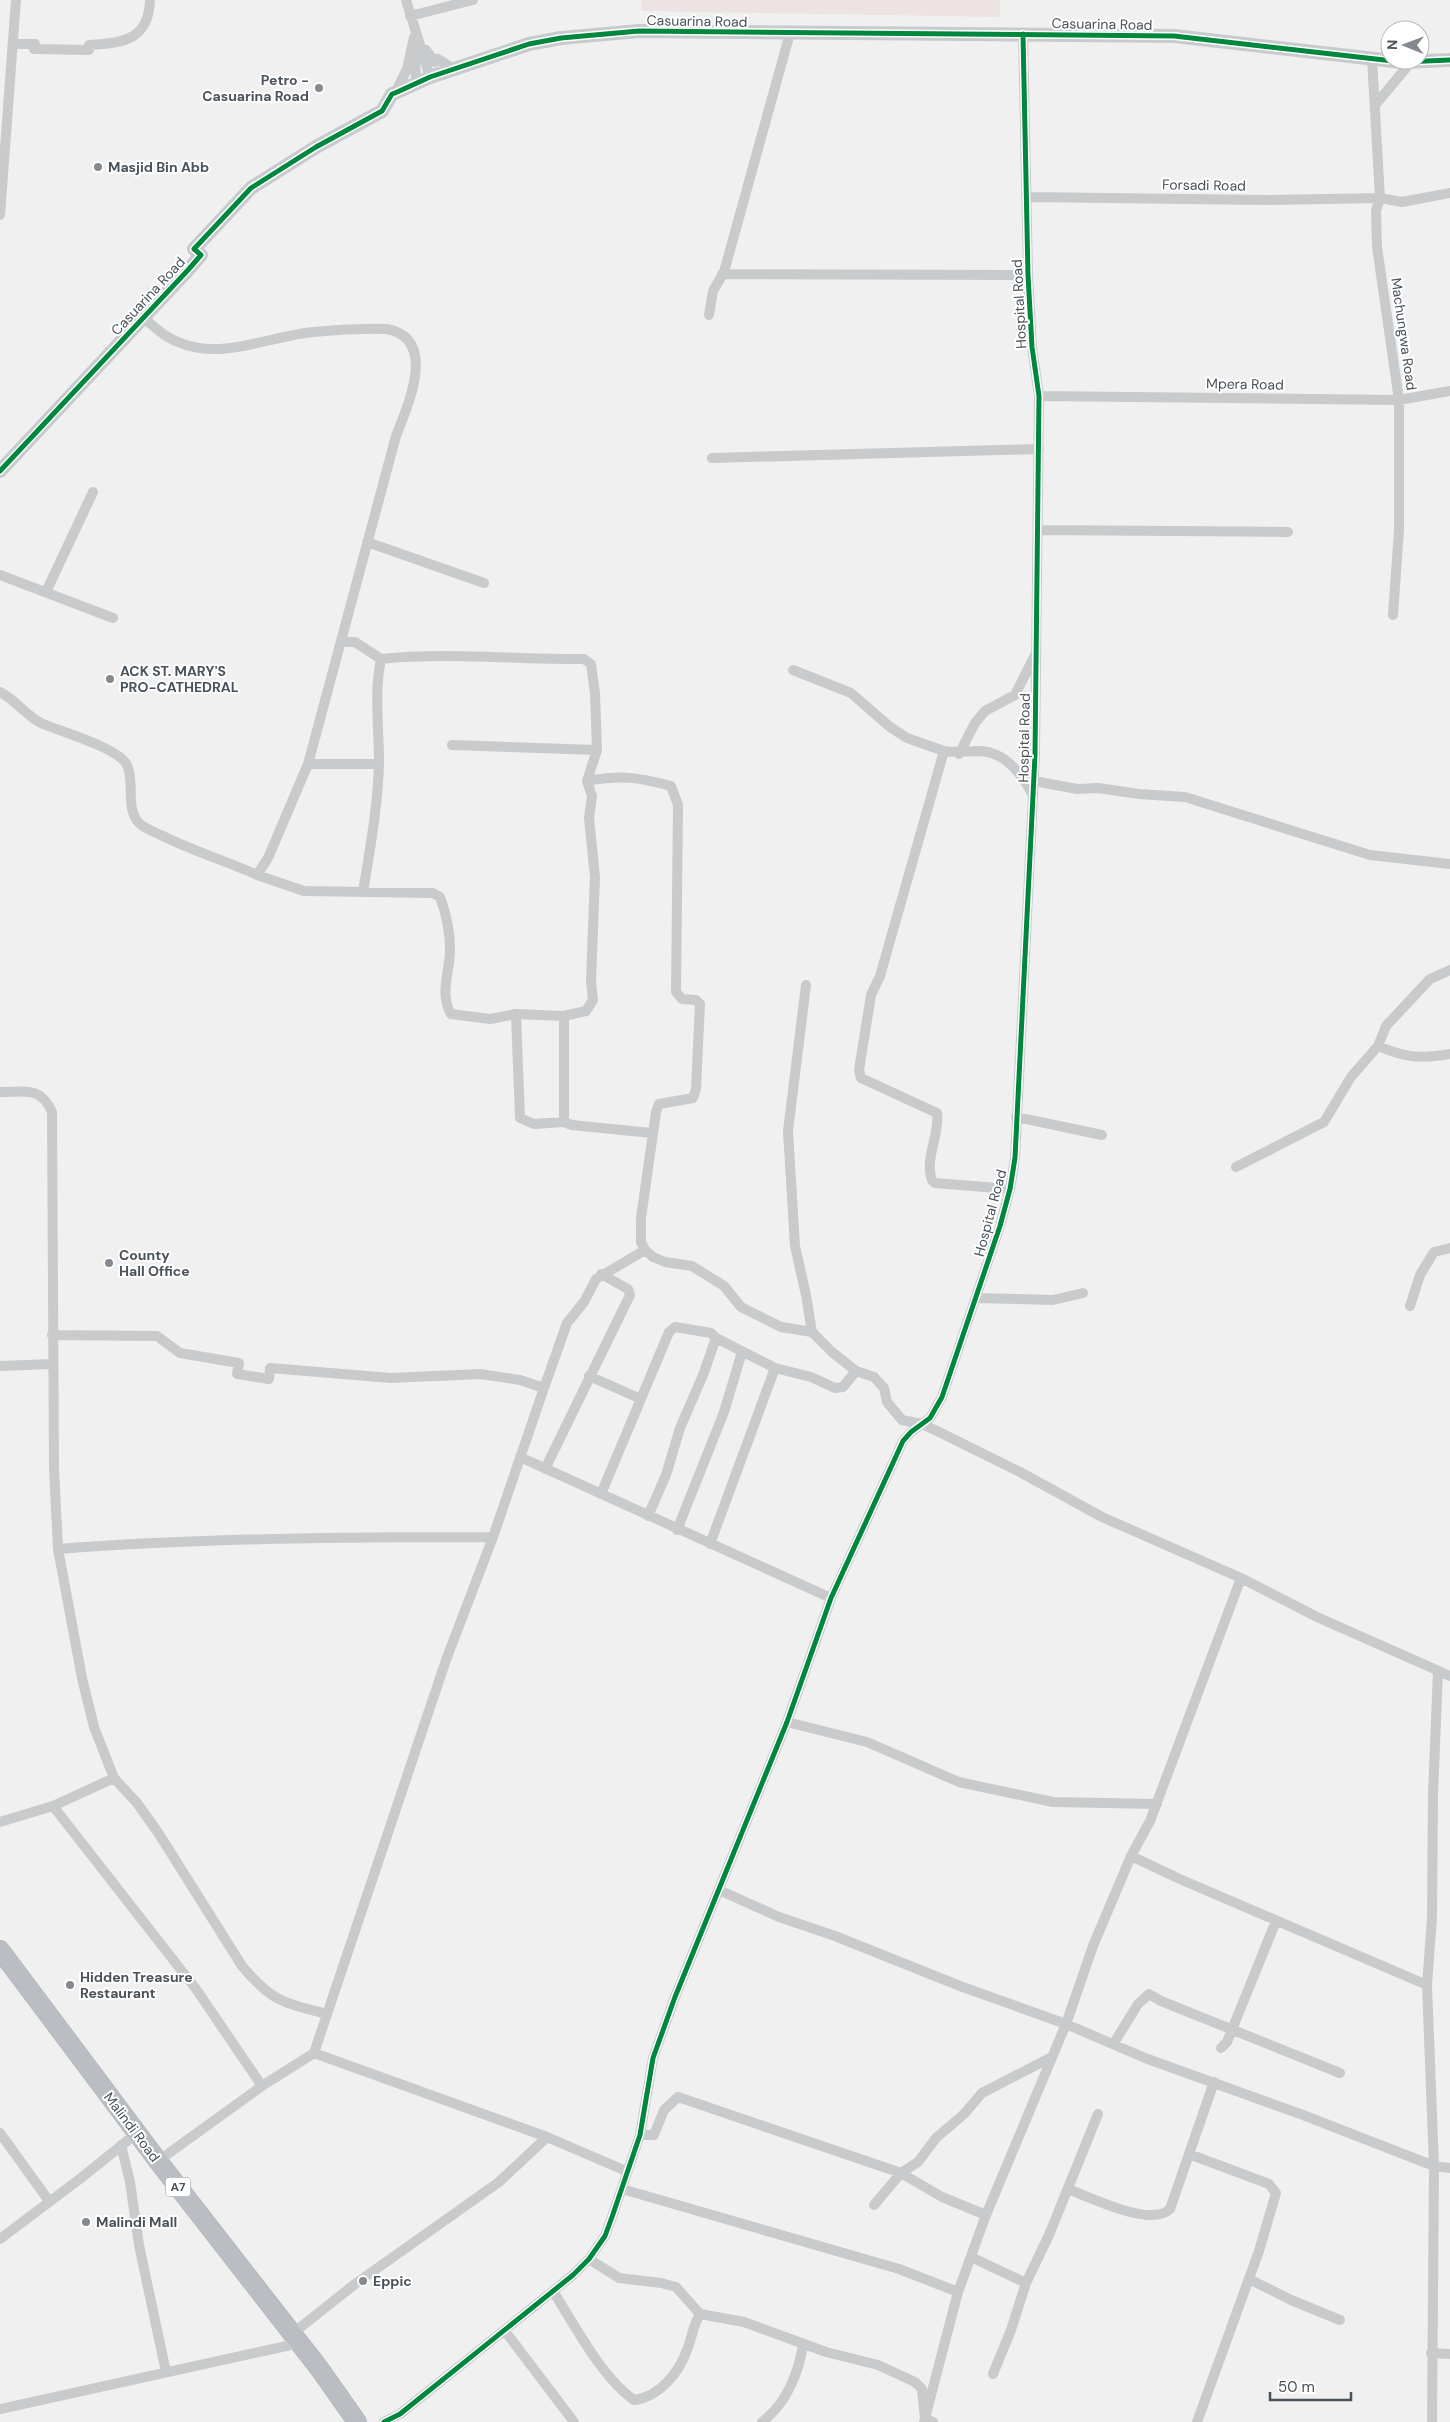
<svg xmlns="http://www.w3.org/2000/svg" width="1450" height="2422" viewBox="0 0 1450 2422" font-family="'DM Sans',sans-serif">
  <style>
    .medical { fill: #ede3e2 }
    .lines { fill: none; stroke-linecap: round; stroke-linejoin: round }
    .highway-casing { stroke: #b6babe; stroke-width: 20 }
    .street { stroke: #c8cacb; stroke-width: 10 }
    .secondary { stroke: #c8cbcd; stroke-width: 14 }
    .highway { stroke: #babec2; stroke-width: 18 }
    .cycleway-casing { stroke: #fff; stroke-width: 8 }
    .cycleway { stroke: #00873e; stroke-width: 5 }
    .poi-dot { fill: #83898e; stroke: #fff; stroke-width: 2 }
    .labels { text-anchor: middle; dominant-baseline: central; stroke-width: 4; stroke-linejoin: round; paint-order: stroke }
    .shield { fill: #fff; stroke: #80868c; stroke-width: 1 }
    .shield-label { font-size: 12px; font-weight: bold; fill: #49525a }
    .street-label { font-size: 14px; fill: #49525a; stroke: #fff }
    .poi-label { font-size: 14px; font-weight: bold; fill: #49525a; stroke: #fff; text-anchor: start }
  </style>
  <rect width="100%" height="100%" fill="#f0f0f0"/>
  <path class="medical" d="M641,0H1000V17L642,11Z"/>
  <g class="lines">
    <g class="highway-casing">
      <path id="highway" d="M0,1950L158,2161L319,2368L357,2422"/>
    </g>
    <path class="street" d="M406,0L430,77
      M410,16L473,0
      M14,44H35L34,49L89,50V45C123,43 149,40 150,0
      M426,50L435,62L438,59L454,69
      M415,54L416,83
      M1372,59L1380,198L1376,211L1377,247L1399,400V530L1393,615
      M395,93L407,69L414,37
      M1376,104L1411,62
      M1028,197L1266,200L1380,198L1402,202L1450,193
      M0,215L16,0
      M722,274L1028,275
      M709,315L713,291L724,272L790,33
      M1039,396L1399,400L1450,391
      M712,458L1039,449
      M1038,530L1288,532
      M367,542L484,583
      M0,575L113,618
      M46,592L93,492
      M342,642H355L381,659C374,693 379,728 379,762C378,806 370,849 363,892
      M793,670L851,693L890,727L907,738L944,751
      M0,692C16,700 27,717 43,724C60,731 119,748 127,765C135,781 125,809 139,823C145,829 155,832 163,836C193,851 226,861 257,875L268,858L308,764L396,436C407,407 439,339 387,329C363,328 337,330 313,332C270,336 220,361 178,342C165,337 154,327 144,318
      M452,745L597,750
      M959,754L975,723L985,711L1015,695L1035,655
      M308,764H379
      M587,781C623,775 637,777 671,786L678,805L676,992L682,999L696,1000L700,1004L696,1089L693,1098L659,1104L656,1112L641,1218V1242L645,1250L653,1257L665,1262L692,1266L724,1286L741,1307L781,1327L812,1332L832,1352L856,1371L874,1377L884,1388L887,1402L902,1420L922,1424L935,1430L1020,1472L1102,1517L1241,1578L1317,1617L1450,1676
      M1034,781L1077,789L1098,788L1139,794L1185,797L1370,855L1450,864
      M257,875L304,891L433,893L440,897C446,913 450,933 450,950C450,972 439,993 451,1014L490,1019L516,1014L564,1016L586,1011L593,1000L591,980L595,877L589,818L592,796L587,781L597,750L595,693L591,664L584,659C516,660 449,652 381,659
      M806,985L788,1131L795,1246L806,1295L812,1332
      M516,1014L520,1118L534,1124L564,1122L572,1125L652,1133
      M564,1016V1122
      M1378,1046C1406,1058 1421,1059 1450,1054
      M0,1092C24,1092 41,1086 52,1112L54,1469L58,1549L82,1678L94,1727L114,1778L137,1803L159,1834L242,1966C272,2002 284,2003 327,2014
      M1016,1117L1102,1135
      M1236,1167L1324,1122L1351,1077L1378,1046L1386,1026L1430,979L1450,970
      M1010,1189L935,1183L932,1180C924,1159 940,1135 937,1113L861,1078L859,1070L871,995L880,976L944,751C957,753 967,751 980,751C1006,752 1022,775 1033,795
      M976,1298L1053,1300L1083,1293
      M1410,1306L1420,1275L1434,1252L1450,1248
      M52,1335L157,1336L180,1353L239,1363L237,1374L269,1379L270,1368L391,1378L480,1374L520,1380L544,1388L493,1537L446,1660L314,2053L262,2086L158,2161
      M0,1366L52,1364
      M589,1376L641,1399
      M544,1388L567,1323L584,1302L596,1279L645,1250
      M520,1457L831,1598
      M545,1469L630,1295L628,1289L601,1274
      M601,1494L669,1332L675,1327L711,1333L716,1338L775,1368L811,1377L835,1388L843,1387L856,1371
      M648,1516L666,1475L680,1428L703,1375L716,1338
      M677,1530L724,1412L742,1352
      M710,1544L775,1368
      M58,1549C203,1538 348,1537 493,1537
      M787,1722L867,1742L959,1782L1053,1802L1157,1804
      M53,1806L196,1989L262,2086
      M0,1822L53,1806L114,1778
      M1131,1856L1182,1880L1427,1985
      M719,1890L779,1917L835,1936L960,1986L1066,2024L1145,2058L1303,2115L1434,2166L1450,2168
      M1114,2043L1138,2004L1149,1994L1161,2001L1340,2073
      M1221,2048L1227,2042L1276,1921
      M314,2053L547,2137L626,2171
      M0,2133L49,2201
      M640,2135H654L664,2110L678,2097L901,2173L942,2197L986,2215
      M121,2145L130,2182L139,2245L166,2372
      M1189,2154L1269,2184L1276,2193L1259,2251L1197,2422
      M622,2189L899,2269L958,2292
      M1068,2189C1090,2197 1151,2228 1170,2209L1214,2082
      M874,2205L901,2173L918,2162L936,2138L964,2114L982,2093L1050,2058
      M0,2239L81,2178L137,2133
      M971,2257L1026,2283
      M589,2259L619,2278L661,2283L676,2287L700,2314
      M1249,2279L1291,2300L1340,2320
      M553,2291C574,2324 602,2378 634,2400C659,2397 679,2373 687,2350C692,2338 693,2325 700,2314L744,2322L826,2352L878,2365L915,2382L922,2389L925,2419L933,2422
      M505,2331L574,2422
      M292,2334L355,2284L499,2182L547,2137
      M1431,2353L1450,2354
      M993,2374L1011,2330L1026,2283L1049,2235L1098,2114
      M0,2409L300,2343
      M384,2422L400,2414L573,2275L589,2259L605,2236L612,2217L640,2135L653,2058L675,1997L787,1722L831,1598L903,1441L911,1432L930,1418L942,1397L1000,1226L1010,1189L1015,1158L1035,755L1039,396L1032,347L1028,275L1023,34
      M762,2422C786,2404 799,2373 803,2344
      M924,2422L958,2292L986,2215L1066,2024L1093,1946L1131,1856L1150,1821L1241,1578
      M1432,2422L1434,2166L1427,1985L1432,1918L1433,1794L1438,1671"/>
    <path class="secondary" d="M0,471L188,270L201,255L194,249L251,188L316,147L382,111L392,94L395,93L430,77L529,44L561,38L639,31L1174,36L1402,62L1450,60"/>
    <use href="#highway" class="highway"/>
    <g class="cycleway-casing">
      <path id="cycleway" d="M0,471L188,270L201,255L194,249L251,188L316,147L382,111L392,94L395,93L430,77L529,44L561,38L639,31L1174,36L1402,62L1450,60
        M384,2422L400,2414L573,2275L589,2259L605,2236L612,2217L640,2135L653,2058L675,1997L787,1722L831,1598L903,1441L911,1432L930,1418L942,1397L1000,1226L1010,1189L1015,1158L1035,755L1039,396L1032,347L1028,275L1023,34"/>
    </g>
    <use href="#cycleway" class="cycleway"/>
  </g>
  <g class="poi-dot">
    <circle cx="319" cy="88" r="5"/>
    <circle cx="98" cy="167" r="5"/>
    <circle cx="110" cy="679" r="5"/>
    <circle cx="109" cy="1263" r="5"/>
    <circle cx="70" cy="1985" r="5"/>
    <circle cx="86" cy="2222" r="5"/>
    <circle cx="363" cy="2281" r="5"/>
  </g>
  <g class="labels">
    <rect class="shield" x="165.5" y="2177.5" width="25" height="19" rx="4"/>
    <g class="shield-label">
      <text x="178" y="2187">A7</text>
    </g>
    <g class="street-label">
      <text transform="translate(697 21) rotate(1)">Casuarina Road</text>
      <text transform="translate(1102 24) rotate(1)">Casuarina Road</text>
      <text transform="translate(1204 185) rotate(1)">Forsadi Road</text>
      <text transform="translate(148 296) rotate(-47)">Casuarina Road</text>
      <text transform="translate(1019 304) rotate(-93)">Hospital Road</text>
      <text transform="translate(1404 334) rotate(82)">Machungwa Road</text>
      <text transform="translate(1245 384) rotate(1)">Mpera Road</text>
      <text transform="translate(1024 738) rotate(-89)">Hospital Road</text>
      <text transform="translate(990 1213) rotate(-75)">Hospital Road</text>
      <text transform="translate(132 2127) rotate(53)">Malindi Road</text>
    </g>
    <g class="poi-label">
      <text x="309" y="80" text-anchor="end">Petro -<tspan x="309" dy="16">Casuarina Road</tspan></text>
      <text x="108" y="167">Masjid Bin Abb</text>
      <text x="120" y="671">ACK ST. MARY'S<tspan x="120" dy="16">PRO-CATHEDRAL</tspan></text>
      <text x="119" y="1255">County<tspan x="119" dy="16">Hall Office</tspan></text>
      <text x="80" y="1977">Hidden Treasure<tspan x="80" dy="16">Restaurant</tspan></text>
      <text x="96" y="2222">Malindi Mall</text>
      <text x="373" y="2281">Eppic</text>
    </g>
  </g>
  <g transform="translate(1405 45) rotate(271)"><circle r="24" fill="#ffffff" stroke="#b6babd"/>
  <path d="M0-4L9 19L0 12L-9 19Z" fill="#83898e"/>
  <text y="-8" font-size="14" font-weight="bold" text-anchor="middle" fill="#49525a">N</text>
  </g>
  <path d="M1270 2392v8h81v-8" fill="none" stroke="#49525a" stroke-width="2.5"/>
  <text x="1278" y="2392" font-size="15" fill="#49525a" stroke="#ffffff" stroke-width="4" paint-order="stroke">50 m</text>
</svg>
